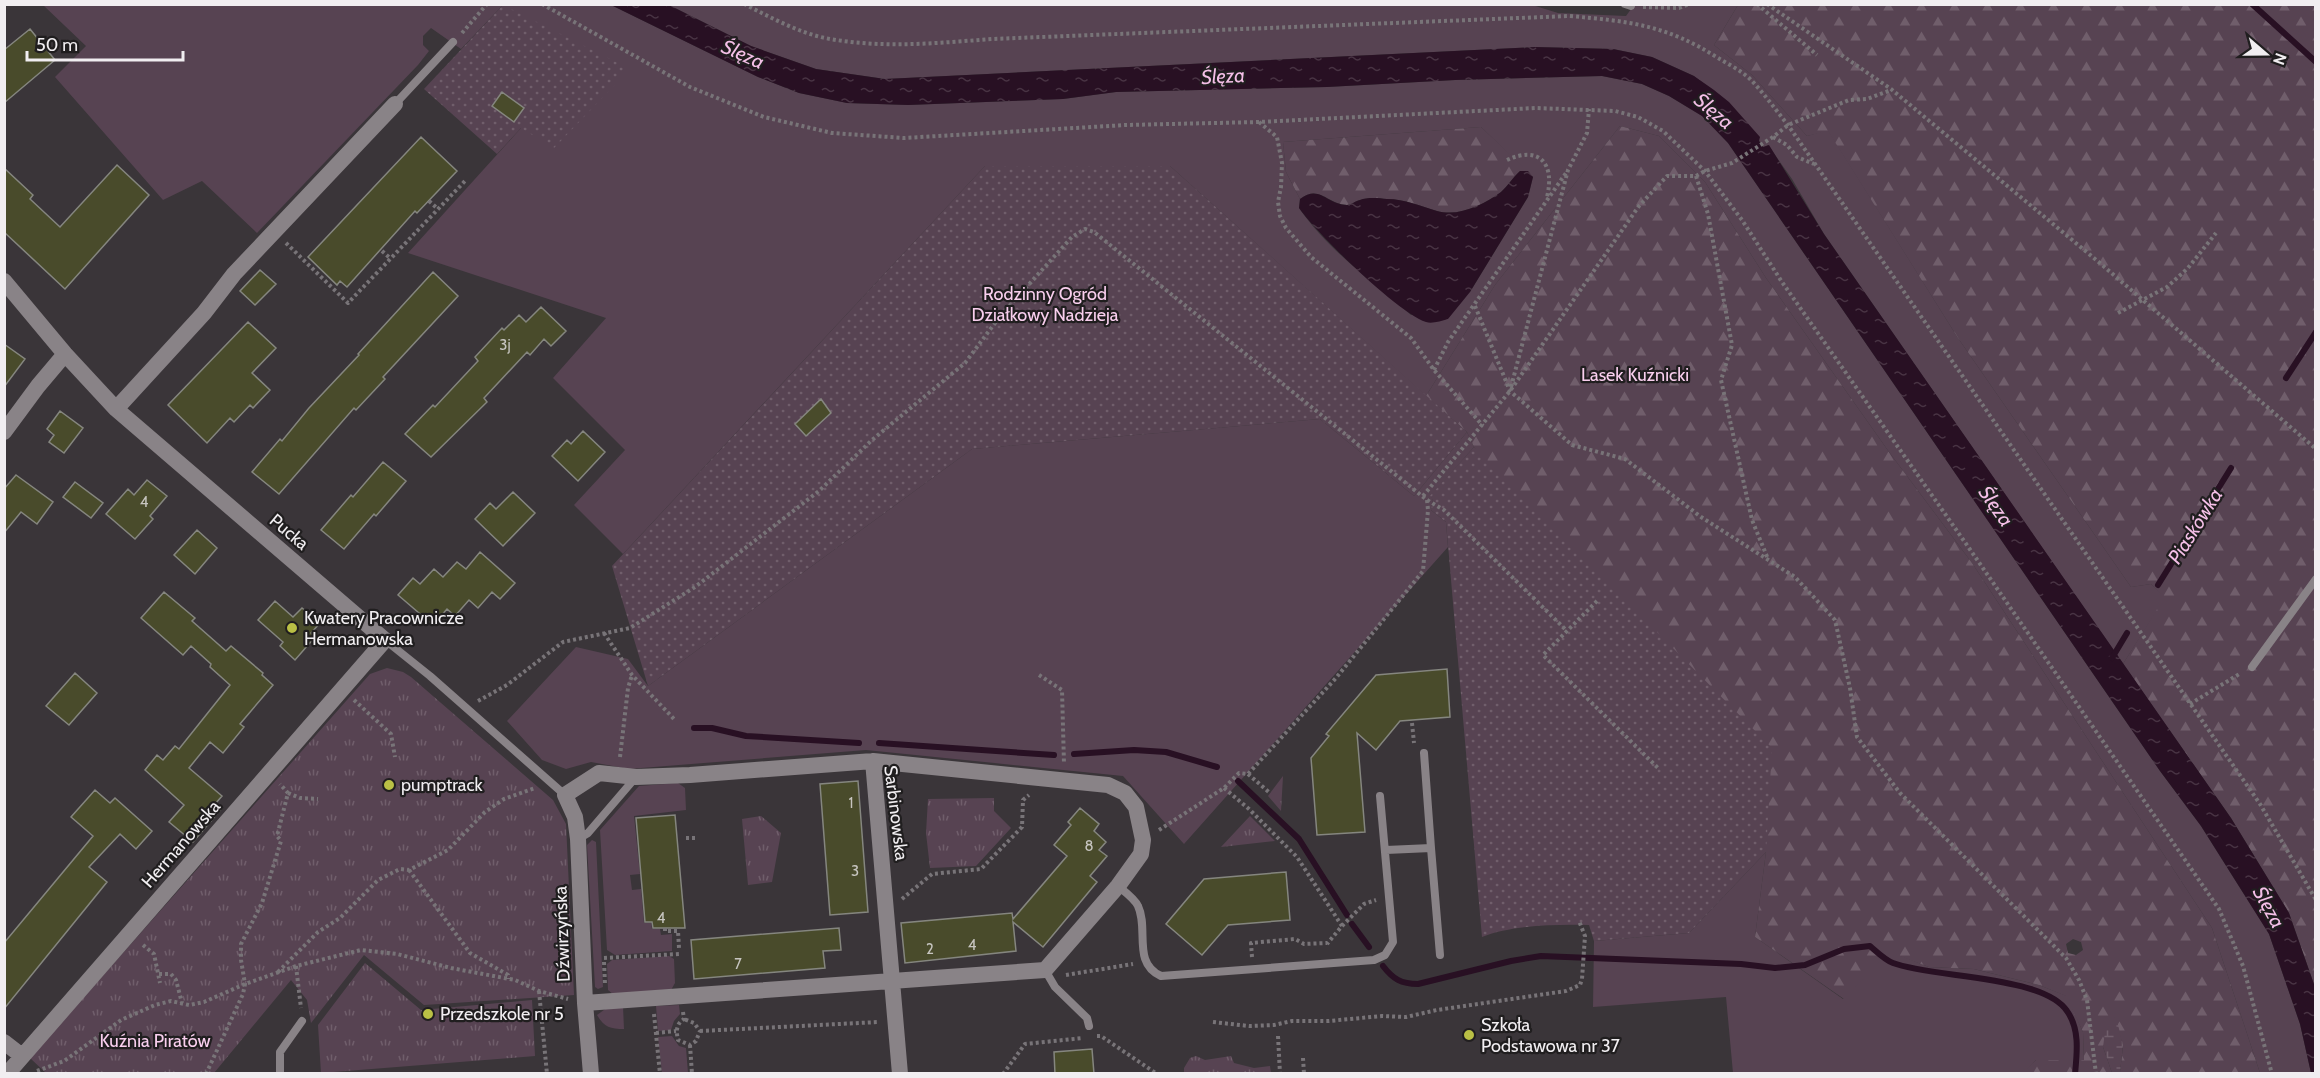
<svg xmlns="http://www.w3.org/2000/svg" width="2320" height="1078" viewBox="0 0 2320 1078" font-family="Cabin,sans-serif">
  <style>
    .grass { fill: #574352; fill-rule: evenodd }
    .forest { fill: url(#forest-firs); fill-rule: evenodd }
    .wetland { fill: url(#wetland-marsh) }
    .park { fill: url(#park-tufts) }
    .garden { fill: url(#garden-dots) }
    .water { fill: url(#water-ripples) }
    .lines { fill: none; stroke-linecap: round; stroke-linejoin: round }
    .stream { stroke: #281023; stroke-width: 6 }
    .building { fill: #494b2b; stroke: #85867f; stroke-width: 1.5 }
    .path { stroke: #787478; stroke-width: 4; stroke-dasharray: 3 3; stroke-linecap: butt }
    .lane { stroke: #898387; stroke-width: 8 }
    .street { stroke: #898387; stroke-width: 16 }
    .poi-dot { fill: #bac045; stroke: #201e1f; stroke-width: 2 }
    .labels { text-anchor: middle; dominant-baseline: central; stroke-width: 4.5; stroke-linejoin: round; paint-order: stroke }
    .number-label { font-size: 15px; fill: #c7c5c0 }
    .park-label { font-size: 18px; fill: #f9cfee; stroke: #201e1f }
    .street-label { font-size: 18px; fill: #f1eef1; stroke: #201e1f }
    .poi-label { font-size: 18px; fill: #f1eef1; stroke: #201e1f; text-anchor: start }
    .water-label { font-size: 20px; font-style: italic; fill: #f4bfe7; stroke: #201e1f }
  </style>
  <defs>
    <pattern id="forest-firs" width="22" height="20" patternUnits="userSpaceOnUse" patternTransform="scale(1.5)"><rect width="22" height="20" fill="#574352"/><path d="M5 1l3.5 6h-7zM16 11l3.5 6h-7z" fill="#705e6b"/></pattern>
    <pattern id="wetland-marsh" width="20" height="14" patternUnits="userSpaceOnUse" patternTransform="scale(1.5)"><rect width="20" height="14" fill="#574352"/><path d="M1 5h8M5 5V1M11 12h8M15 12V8" fill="none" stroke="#705e6b"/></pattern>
    <pattern id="park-tufts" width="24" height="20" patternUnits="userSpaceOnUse" patternTransform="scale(1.5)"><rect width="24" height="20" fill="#574352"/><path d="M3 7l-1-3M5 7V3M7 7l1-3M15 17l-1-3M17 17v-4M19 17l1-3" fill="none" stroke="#705e6b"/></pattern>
    <pattern id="garden-dots" width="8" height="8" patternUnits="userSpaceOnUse" patternTransform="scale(1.5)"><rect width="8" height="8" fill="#574352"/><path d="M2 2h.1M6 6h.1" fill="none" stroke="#705e6b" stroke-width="1.8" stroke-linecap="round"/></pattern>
    <pattern id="water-ripples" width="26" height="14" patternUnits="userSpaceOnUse" patternTransform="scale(1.5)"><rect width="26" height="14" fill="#281023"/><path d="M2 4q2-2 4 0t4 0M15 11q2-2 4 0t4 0" fill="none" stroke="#483343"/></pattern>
  </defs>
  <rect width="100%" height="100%" fill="#3a3539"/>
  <path class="grass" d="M1529,4L1558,13L1626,16L1634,5H1738L1714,45L1752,75L1807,136L1828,130L1958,338L2131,587L2151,584L2165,598L2123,664L1824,234L1792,179L1768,145L1763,148L1759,140L1694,76L1652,57L1613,49L1535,47L885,79L816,69L751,46L669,5Z
    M43,5H611L758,77L799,93L847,103L908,105L1063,99L1116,92L1327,87L1455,80L1602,76L1642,84L1669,96L1702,116L1728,143L2160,771L2201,826L2269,934L2300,1024L2311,1073H2260L2212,928L1972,563L1889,452L1766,278L1705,182L1659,136L1620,126L1495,285L1426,396L1170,166H985L623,554L574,505L625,450L553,378L606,318L408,253L521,128L503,5L461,49L431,28L423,36V45L429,51L418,65L257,233L202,181L163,200L55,77L86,46ZM1481,127L1533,177L1528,197L1470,292L1411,315C1373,282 1328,250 1299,208L1300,199L1286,172L1283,142Z
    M1320,419L1414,496L1467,432L1474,447L1431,496L1433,500L1431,510L1446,522L1448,547L1184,844L1123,776L866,750L629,769L591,762L566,769L542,760L507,721L576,647L628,659L648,686L972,449Z
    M678,783L685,788L686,810L634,816L640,874L630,875L632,890L641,889L644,923H651L652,929H660L661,935L672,934V951L615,955L607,950L600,830L639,786Z
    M592,840L596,842L603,987L598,989L595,987L587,845Z
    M1766,852L1755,937L1843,999L1889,951L1929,967L1974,969L2039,985L2067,996L2083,1032L2084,1060H2036L2022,1074L1733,1073L1726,997L1593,1007L1594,941L1689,933Z
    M669,956L674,959L675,983L671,990L614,995L608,990L607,964L612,960Z
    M679,1005L680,1014L674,1021L671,1030L658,1031L656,1006Z
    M623,1006L624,1029C610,1029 604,1027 597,1015L608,1007Z
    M672,1036L679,1046L686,1048L688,1073H662L658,1037Z"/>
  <path class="forest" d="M1738,5H2315V987L2289,913L2231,818L2123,664L2164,598L2151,584L2131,587L1958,338L1828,131L1807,136L1752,75L1714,45Z
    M1620,126L1659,136L1705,182L1766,278L1889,452L1972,563L2212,928L2260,1073H2114L2120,1072L2123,1046L2115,1017L2103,1047L2112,1073H2022L2036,1060H2084L2083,1032L2066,996L2039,985L1974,969L1929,967L1889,952L1844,999L1755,937L1766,852L1474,447L1467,432L1426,396L1495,285ZM2073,939L2081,942L2083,950L2076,955L2068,953L2066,944Z
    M1481,127L1528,171H1520C1513,177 1508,186 1501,192C1483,205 1459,217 1437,211C1420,206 1405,199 1387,199C1379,198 1367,197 1360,200C1355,201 1351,205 1347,205C1327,204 1320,184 1300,199L1286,172L1283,142Z"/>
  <path class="wetland" d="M2116,1017L2123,1045L2120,1073H2112L2103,1047L2107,1018Z"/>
  <path class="park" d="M387,668L403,672L411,677L553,800L566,824L574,995L424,1005L364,955L311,1023L307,1000L291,980L214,1073H46L30,1058L370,674Z
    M1283,776L1281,811L1268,796Z
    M994,798V811L1011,828L976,866L930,868L926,833L928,799Z
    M761,816L781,833L772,882L748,885L742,819Z
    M1250,816L1275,841L1221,847Z
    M365,963L421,1010L532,1000L535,1056L321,1073L318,1025Z
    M1196,1056L1205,1060L1231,1056L1234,1063L1254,1068L1270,1066L1271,1073H1184V1068L1190,1058Z"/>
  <path class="garden" d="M503,5L630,69L554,148L521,128L497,154L424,89Z
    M985,166H1170L1467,432L1414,496L1320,419L972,449L648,686L612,566Z
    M1474,447L1772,748L1766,852L1689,933L1594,941L1589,925C1557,924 1511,925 1482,937L1446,522L1431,510L1433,500L1430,496Z"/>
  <path class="water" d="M611,5H669L751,46L816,69L885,79L1535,47L1613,49L1652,57L1694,76L1714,90L1729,102L1760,137L1759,141L1763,147L1769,145L1824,234L2231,818L2289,913L2315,987V1073H2311L2300,1024L2269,934L2201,826L2160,771L1728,143L1702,116L1669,96L1642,84L1602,76L1455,80L1327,87L1116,92L1063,99L908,105L847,103L799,93L758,77Z
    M1520,171H1528L1533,177L1528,197L1470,292L1448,319C1441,321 1432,324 1426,322C1398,313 1317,234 1299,208L1300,199C1320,184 1327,205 1347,205C1351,205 1355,201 1360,200C1367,197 1379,198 1387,199C1405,199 1420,206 1437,211C1459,217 1483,205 1501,192C1508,186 1513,177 1520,171Z"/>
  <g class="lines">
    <path class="stream" d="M2252,4L2316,62
      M2286,378L2316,332
      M2158,585L2231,468
      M2112,658L2127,633
      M694,728H712L746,736L859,743
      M879,743L1054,755
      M1074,754L1134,750L1166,752L1217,767
      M1238,781L1299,839L1347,915
      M1352,924L1369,947
      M1383,966C1393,979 1401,984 1418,984L1511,961L1541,956L1741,964L1775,968L1805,965L1844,949L1870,946C1877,952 1885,960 1893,963C1932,978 2043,975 2067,1011C2080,1029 2077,1053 2075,1074"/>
  </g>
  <path class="building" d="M30,29L55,60L4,103V50Z
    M502,92L524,108L514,122L492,106Z
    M421,137L457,171L417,213L415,211L347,287L340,281L337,285L308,257Z
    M117,165L149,195L65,289L4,232V168L33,195L30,199L60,227Z
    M260,270L276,284L255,305L240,291Z
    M433,272L458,296L383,377L385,379L356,410L354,408L279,494L252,472L280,439L282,441L309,408L359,355L358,354Z
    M541,307L566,331L551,346L544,339L530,355L527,352L484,398L487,402L431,457L405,434L433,405L435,407L478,361L475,357L502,328L504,330L519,315L526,322Z
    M248,322L276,348L252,373L270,390L253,408L250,405L234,422L230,418L207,443L168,405Z
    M4,344L25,359L4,387Z
    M821,399L831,413L806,436L795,424Z
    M60,411L83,428L64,453L49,442L54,435L47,429Z
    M583,431L605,452L578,481L552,456L567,440L571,444Z
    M383,462L406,481L376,516L374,514L344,549L321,530L351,495L353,497Z
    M16,475L53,502L37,524L21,512L4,533V489Z
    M147,480L167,496L150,516L153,519L135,539L106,514L128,489L134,495Z
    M75,482L103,503L91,518L63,497Z
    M513,492L535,513L503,546L475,519L490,503L496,509Z
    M197,530L217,548L195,574L174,555Z
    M480,552L515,583L500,599L492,592L478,608L469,600L455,616L447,609L433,625L398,595L413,578L420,584L434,569L443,577L457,562L466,569Z
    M164,592L195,618L192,621L226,651L231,646L263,673L262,675L273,685L240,724L244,727L223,753L210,742L189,768L222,796L216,803L222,808L193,842L169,822L184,805L145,770L157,755L163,760L175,746L179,749L230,685L210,667L211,664L191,646L183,655L141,618Z
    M275,601L293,617L302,608L320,623L311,633L315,637L295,660L280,646L283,642L258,620Z
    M1447,669L1450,717L1400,721L1376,750L1357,733L1365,832L1317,835L1311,758L1329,736L1326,734L1376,675Z
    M75,673L97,693L69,725L46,706Z
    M858,781L868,912L830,915L820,784Z
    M95,790L110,803L115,798L152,831L136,849L120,834L89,867L107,882L4,1009V943L93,836L71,817Z
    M1080,808L1099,824L1094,831L1106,842L1099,850L1107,856L1090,876L1097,882L1043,947L1013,922L1016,951L905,963L901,923L1012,913L1013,919L1067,856L1054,845L1071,825L1068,822Z
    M675,815L685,928H653L652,922H645L636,818Z
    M1286,872L1290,920L1228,925L1202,955L1166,924L1204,879Z
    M839,928L841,950L823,951L825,968L694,979L691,940Z
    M1092,1049L1094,1074H1055L1054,1052Z"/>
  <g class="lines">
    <path class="path" d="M542,4L690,87L764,117L832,133L904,138L1126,125L1259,122L1536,108L1615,111L1638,117L1663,131L1705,171L1742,220L1782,282L1969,548L2219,909L2243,966L2272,1074
      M744,4C770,17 797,32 825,38C881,49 937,43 992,39L1569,16C1628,21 1667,25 1718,58C1728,64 1740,70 1749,78C1763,92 1775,109 1788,125L2260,804L2316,900
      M1757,4L1817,55
      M1767,4L1891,89L2101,264L2316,449
      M1643,7L1679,8L1689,4
      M462,33L487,4
      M1259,122L1277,137L1282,163L1281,187L1278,202L1280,216L1286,228L1311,257L1411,338L1434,370L1483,426
      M1773,137L1787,145L1797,157L1814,164
      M1507,160C1540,145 1555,164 1547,197
      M1696,176L1708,214L1732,345L1721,380L1752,520L1768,559
      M429,201L438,209
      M286,243L348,303L465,181
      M382,251L390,258
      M1475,306L1510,391L1572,445L1625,459L1701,517L1795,577L1835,620L1850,688L1857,737L1900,793L2066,958L2079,980L2087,1000L2096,1074
      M2118,313L2167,287L2188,268L2216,233
      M1434,370L1448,342L1566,173
      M1511,387L1568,170L1587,133L1589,109
      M1423,496L1510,391L1639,206L1667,176H1696L1705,171L1732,163L1773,137L1788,125L1849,100L1867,99L1891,90
      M1597,601L1543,655L1658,768
      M604,633L632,675L675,720
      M1039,675L1062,690L1064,764
      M354,700L391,734L395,757
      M478,701L507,685L563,642L630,628L695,587L819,491L872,440L965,363L1001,315L1072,237L1085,229L1094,232L1427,500L1444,510L1567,631
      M2190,704L2241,673
      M1412,723L1414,743
      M620,757L628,688L632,675
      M1248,774L1270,793
      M1224,788L1249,809L1297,857L1342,926L1327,944
      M288,793L300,798L318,799
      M1159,830L1224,788L1239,773L1248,774L1336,678L1423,571L1428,510L1427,500
      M686,838H696
      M409,870L470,953L508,975V979
      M902,899L932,874L981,869L1022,827L1023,800L1029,795
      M1342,926L1364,904L1376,900
      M665,928V931H678L679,948
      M143,945L154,954L160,983
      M1252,957L1251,943L1295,939L1304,944L1327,943
      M604,958L679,954
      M604,962L605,984
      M296,966L301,1008
      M278,972L318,932L340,918L378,880L400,869L409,870L448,850L485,812L504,799L535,788
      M159,974H171L176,980L182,1003
      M1066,975L1133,964
      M539,991L547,1074
      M683,1012L684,1019C676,1024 676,1031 678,1040L690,1045L696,1041L700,1031L694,1023L684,1019
      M654,1014L660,1074
      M1213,1022L1249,1026L1274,1025L1292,1021H1329L1382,1016L1406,1017L1437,1010L1566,991L1580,985L1582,979L1585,936L1579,921
      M700,1031L879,1022
      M656,1033L676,1031
      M1097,1036H1101L1157,1074
      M1278,1036L1280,1074
      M690,1045L692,1074
      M1303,1058L1304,1074
      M37,1071L64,1061L121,1020L155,1005L171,1001L189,1005L204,1002L245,984L296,966L361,950L397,954L451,968L515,980L539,991L568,999
      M206,1074L243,994L245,984L241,960V944L262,903L281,841L277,836L288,793L280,784
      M1003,1074L1025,1044L1083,1038"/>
    <path class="lane" d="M1625,4L1631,6
      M395,104L453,42
      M385,640L430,676L565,795
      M2252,667L2316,579
      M578,839L588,833L636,777
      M1431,848L1440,955
      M1386,850L1431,848L1424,753
      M1118,886C1124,891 1135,899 1138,906C1149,929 1132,963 1161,976L1374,960L1385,955L1393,942L1380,796
      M1045,970L1055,987L1087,1018L1089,1026
      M280,1074V1052L302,1021"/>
    <path class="street" d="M4,281L65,354L116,409L385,640L7,1074
      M116,409L204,313L234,274L395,104
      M4,432L38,386L65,354
      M873,761L900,1074
      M585,1003L1045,970L1118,886L1141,854L1143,840L1136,807L1125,793L1108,785L873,761L690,775L636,777L599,773L565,795L575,817L578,839L585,1003L591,1074
      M4,1042L22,1056"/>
  </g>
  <g class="poi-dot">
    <circle cx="292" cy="628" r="6"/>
    <circle cx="389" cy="785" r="6"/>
    <circle cx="428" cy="1014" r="6"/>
    <circle cx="1469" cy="1035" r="6"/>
  </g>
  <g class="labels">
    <g class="number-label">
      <text x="505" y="345">3j</text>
      <text x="144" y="502">4</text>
      <text x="851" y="803">1</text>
      <text x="1089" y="846">8</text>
      <text x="855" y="871">3</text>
      <text x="661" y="918">4</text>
      <text x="972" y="945">4</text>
      <text x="930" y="949">2</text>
      <text x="738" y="964">7</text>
    </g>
    <g class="park-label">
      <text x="1045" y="294">Rodzinny Ogród<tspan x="1045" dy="21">Działkowy Nadzieja</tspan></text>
      <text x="1635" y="375">Lasek Kuźnicki</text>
      <text x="155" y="1041">Kuźnia Piratów</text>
    </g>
    <g class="street-label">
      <text transform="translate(289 532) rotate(40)">Pucka</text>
      <text transform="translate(896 813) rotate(83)">Sarbinowska</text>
      <text transform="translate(181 844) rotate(-49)">Hermanowska</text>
      <text transform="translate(562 934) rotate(-92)">Dźwirzyńska</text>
    </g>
    <g class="poi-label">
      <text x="304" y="618">Kwatery Pracownicze<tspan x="304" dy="21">Hermanowska</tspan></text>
      <text x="401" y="785">pumptrack</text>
      <text x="440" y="1014">Przedszkole nr 5</text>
      <text x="1481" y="1025">Szkoła<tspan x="1481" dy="21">Podstawowa nr 37</tspan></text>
    </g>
    <g class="water-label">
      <text transform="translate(743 54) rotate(24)">Ślęza</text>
      <text transform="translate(1223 76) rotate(-3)">Ślęza</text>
      <text transform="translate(1714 111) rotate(40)">Ślęza</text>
      <text transform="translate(1996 506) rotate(55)">Ślęza</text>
      <text transform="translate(2195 526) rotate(-58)">Piaskówka</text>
      <text transform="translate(2269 907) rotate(61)">Ślęza</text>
    </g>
  </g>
  <rect width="2320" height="1078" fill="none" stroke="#f1eef1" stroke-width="12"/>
  <g transform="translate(2266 54) rotate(110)" stroke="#201e1f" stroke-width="4.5" paint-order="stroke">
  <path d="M0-4.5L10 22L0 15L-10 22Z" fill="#f1eef1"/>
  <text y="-9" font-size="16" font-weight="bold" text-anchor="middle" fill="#f1eef1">N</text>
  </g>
  <path d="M27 51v9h156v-9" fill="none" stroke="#f1eef1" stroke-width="3"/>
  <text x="36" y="51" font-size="18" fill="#f1eef1" stroke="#201e1f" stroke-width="4.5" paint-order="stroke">50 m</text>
</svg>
